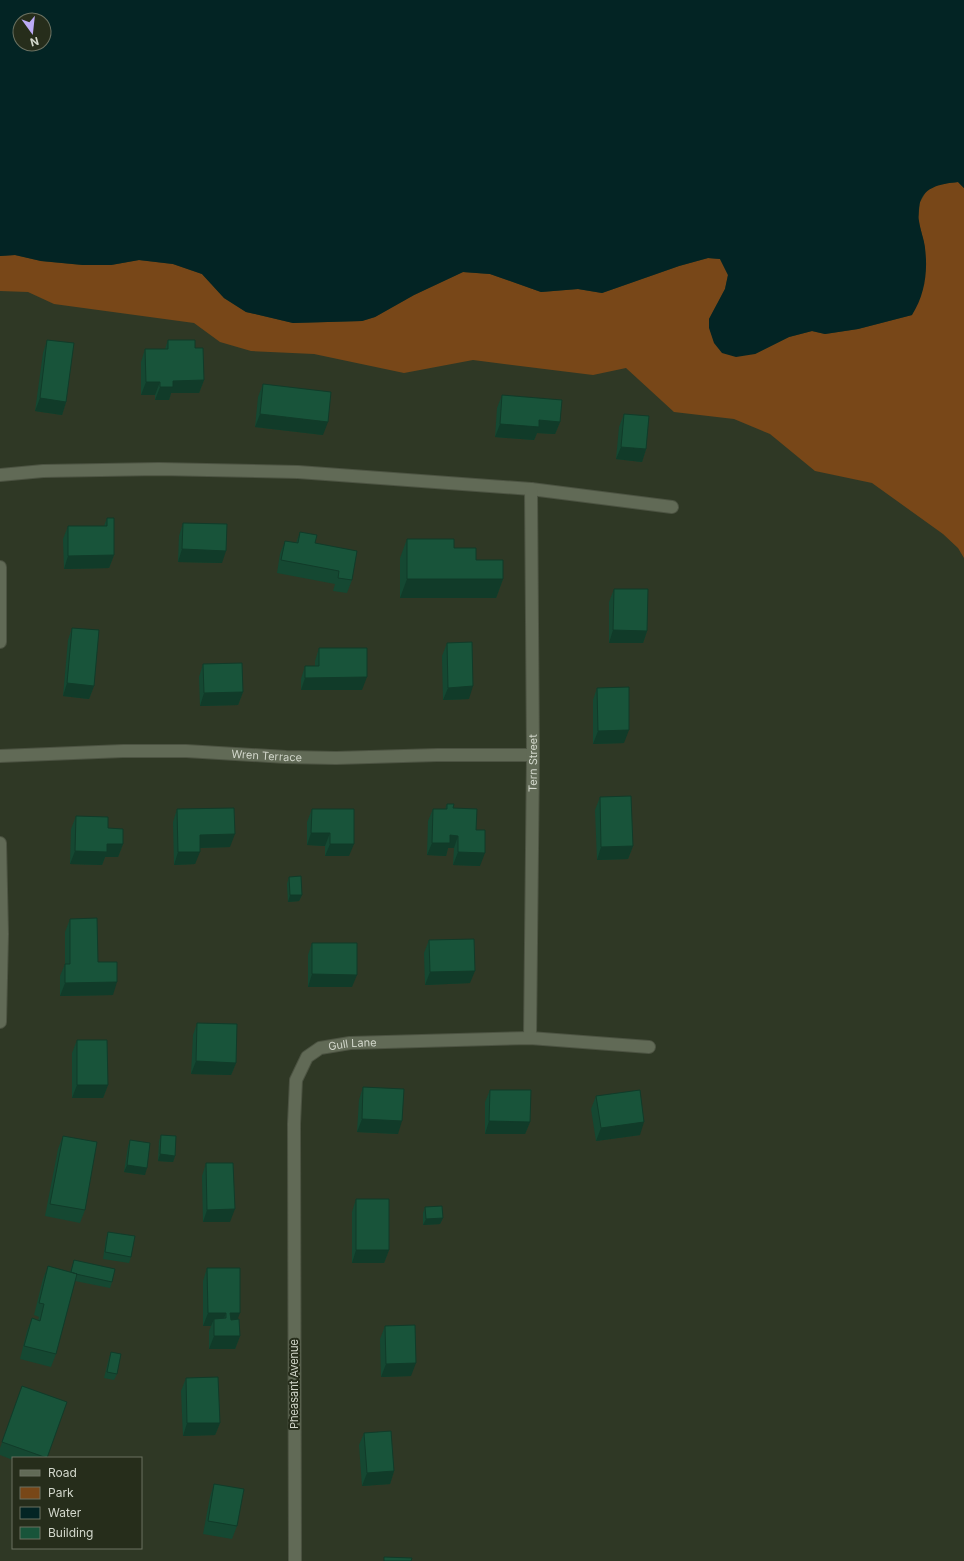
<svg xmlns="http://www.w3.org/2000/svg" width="964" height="1561" viewBox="0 0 964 1561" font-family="Inter,sans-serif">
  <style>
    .green { fill: #784718 }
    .water { fill: #032424; fill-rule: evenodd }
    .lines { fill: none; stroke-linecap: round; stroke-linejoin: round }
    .minor-casing { stroke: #4c5342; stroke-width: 14 }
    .minor { stroke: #616a56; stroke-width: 12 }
    .wall { fill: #154832 }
    .shaded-wall { fill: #113b29 }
    .building { fill: #18543a; stroke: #113b29 }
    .labels { text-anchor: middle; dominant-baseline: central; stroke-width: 4; stroke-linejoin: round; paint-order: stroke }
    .street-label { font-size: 11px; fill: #d2d7cb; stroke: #262d1b }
  </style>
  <rect width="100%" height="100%" fill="#2f3825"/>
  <path class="green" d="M958,182L964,188V558L958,548L943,534L872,483L815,471L770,434L734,419L674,412L626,368L593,375L473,360L404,373L314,354L251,351L220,342L194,323L54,304L28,292L0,291V256L15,255L41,261L83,265H111L139,260L173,264L202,274L224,298L246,312L293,323L362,321L375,317L414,295L463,272L490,274L541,292L578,289L602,293L679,266L708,258L720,259L728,275L725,289L709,319L755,354L789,337L812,331L825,334L858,329L912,315L925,248L918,218L920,202L927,190L940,184Z"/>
  <path class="water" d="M0,0H964V188L958,182C940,184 921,187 919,208C919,212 918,217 919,221C920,230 924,238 925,248C928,271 925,295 912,315L858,329L825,334L812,331L789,337L755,354L736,357L722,353L714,343L709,328V319L725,289L728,275L720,259L708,258L679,266L602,293L578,289L541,292L490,274L463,272L414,295L375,317L362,321L293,323L246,312L224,298L202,274L173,264L139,260L111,265H83L41,261L15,255L0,256ZM20,20H44V44H20Z"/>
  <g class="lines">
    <g class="minor-casing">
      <g id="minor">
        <path d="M0,475L43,471L159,469L298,472L531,489L672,507"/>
        <path d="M0,567V642"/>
        <path id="s1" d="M0,756L123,751H186L286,757L336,758L437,755H533"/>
        <path d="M0,843L2,934L0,1022"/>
        <path id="s2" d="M530,1038L533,755L531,489"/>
        <path id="s3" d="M295,1561L294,1124L296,1080L307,1057L320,1048L350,1043L530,1038L649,1047"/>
      </g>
    </g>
    <use href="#minor" class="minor"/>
  </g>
  <path class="wall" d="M47,340L66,402L62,415L35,411L43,353Z
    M168,340L195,348L204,380L199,393H171L169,400H155V395H141V362L145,349H165Z
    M263,384L323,435L255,427L258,397Z
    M502,395L560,422L555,434L537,433L534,440L495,437L497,408Z
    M624,414L646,449L642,462L616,459L619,427Z
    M107,518L114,555L109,568L64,569L63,539L68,526H104Z
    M183,523L222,563L178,562L179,536Z
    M300,532L315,543L352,580L347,593L333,591L335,584L277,573L280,554L285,541L296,543Z
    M407,539L454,548L476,560L503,579L496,598H400V558Z
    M614,589L647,631L643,643H609V602Z
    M72,628L94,686L89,699L63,696L68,640Z
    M447,643L469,699L443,700L442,656Z
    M319,648L362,690H301V679L305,666H315V661Z
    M203,664L243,692L238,705L200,706L199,677Z
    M597,688L624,743L593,744V700Z
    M600,797L633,846L628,859L597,860L595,810Z
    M447,804L453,808L476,830L480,866L453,865L454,848H448L446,856L427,855L428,821L433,809H445Z
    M177,809L230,847L200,848L195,864L174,865L173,822Z
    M312,809L349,856H325V846L307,845V822Z
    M76,816L108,828L123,844L118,857H105L102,865L70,864L71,829Z
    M289,877L302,895L299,901L288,902L287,884Z
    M70,919L98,962L113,995L60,996V976L65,964V932Z
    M429,940L470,983L425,985L424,953Z
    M312,943L352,987H308V955Z
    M197,1023L236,1063L231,1075L191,1074L193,1035Z
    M77,1040L108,1085L103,1098H72V1053Z
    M363,1087L398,1134L357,1132L359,1100Z
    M490,1090L530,1122L525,1134H485V1102Z
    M596,1096L640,1135L596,1141L591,1109Z
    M161,1135L175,1156L173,1162L158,1161L159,1141Z
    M63,1136L85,1210L80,1223L45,1216L58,1149Z
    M130,1140L145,1175L124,1172L128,1146Z
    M206,1163L230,1222H203L202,1176Z
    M356,1199L389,1250L384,1263H352V1212Z
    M425,1207L443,1218L440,1224L423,1225V1213Z
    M108,1232L131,1257L129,1263L103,1259L106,1238Z
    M74,1260L112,1282L110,1288L75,1281L56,1354L51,1367L20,1359L27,1331L32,1318L38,1320L39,1317L34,1315L43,1279L48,1266L70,1272Z
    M207,1268L238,1319L240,1336L235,1349H209V1331L211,1326H203V1281Z
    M385,1326L411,1376L381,1377L380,1339Z
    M111,1352L117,1374L114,1380L104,1378L109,1358Z
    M186,1378L220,1423L215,1435L183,1436L181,1391Z
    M22,1386L46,1458H13V1460L0,1455V1448Z
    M364,1433L394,1471L390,1484L362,1486L359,1445Z
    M214,1484L237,1526L232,1539L203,1534L210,1497Z"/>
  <path class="shaded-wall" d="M204,380L199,393H171L169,400H155L160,387L173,381Z
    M146,382H160L155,395H141Z
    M40,398L66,402L62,415L35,411Z
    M260,414L328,422L323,435L255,427Z
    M539,420L560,422L555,434L537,433L534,440L495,437L500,424Z
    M621,447L646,449L642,462L616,459Z
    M182,549L226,551L222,563L178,562Z
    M114,555L109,568L64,569L68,556Z
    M407,579H503L496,598H400Z
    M613,630L647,631L643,643H609Z
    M367,677L362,690H301L305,678Z
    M67,683L94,686L89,699L63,696Z
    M473,686L469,699L443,700L448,688Z
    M243,692L238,705L200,706L204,693Z
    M629,730L624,743L593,744L598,731Z
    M311,833H330L325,846L307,845Z
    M235,834L230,847L195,848L200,835Z
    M450,835L458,836L454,848H448L446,856L427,855L432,843Z
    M107,844H123L118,857H105L102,865L70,864L75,851Z
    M330,844H354L349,856H325Z
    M633,846L628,859L597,860L601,847Z
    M178,852H200L195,864L174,865Z
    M458,852L485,853L480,866L453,865Z
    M290,895H302L299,901L288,902Z
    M475,971L470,983L425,985L430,972Z
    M312,974L357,975L352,987H308Z
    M117,982L113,995L60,996L65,983Z
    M196,1061L236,1063L231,1075L191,1074Z
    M77,1085H108L103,1098H72Z
    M362,1119L402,1121L398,1134L357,1132Z
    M489,1121L530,1122L525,1134H485Z
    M644,1122L640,1135L596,1141L601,1128Z
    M160,1154L175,1156L173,1162L158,1161Z
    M127,1165L147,1168L145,1175L124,1172Z
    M235,1209L230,1222H203L207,1210Z
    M443,1218L440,1224L423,1225L426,1219Z
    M356,1250H389L384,1263H352Z
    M208,1313H226L221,1326L214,1319L211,1326H203Z
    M230,1313H240L235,1326H226Z
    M214,1336H240L235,1349H209Z
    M416,1363L411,1376L381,1377L386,1364Z
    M187,1423H220L215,1435L183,1436Z
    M394,1471L390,1484L362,1486L367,1473Z"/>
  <path class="building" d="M47,340L74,343L66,402L40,398Z
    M168,340H195V348H203L204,380L173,381V387H160V382H146L145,349H168Z
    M263,384L331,392L328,422L260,414Z
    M502,395L562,400L560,422L539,420V427L500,424Z
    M624,414L649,416L646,449L621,447Z
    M107,518H114V555L68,556V526H107Z
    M183,523L227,524L226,551L182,549Z
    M300,532L317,535L315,543L357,551L352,580L338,578L339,571L281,560L285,541L298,543Z
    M407,539H454V548H476V560H503V579H407Z
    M614,589H648L647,631L613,630Z
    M72,628L99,630L94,686L67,683Z
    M472,642L473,686L448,688L447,643Z
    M319,648H367V677L305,678V666H319Z
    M242,663L243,692L204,693L203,664Z
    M629,687V730L598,731L597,688Z
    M631,796L633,846L601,847L600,797Z
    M447,804H454L453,808L477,809L476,830H485V853L458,852V836L450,835V843H432L433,809H447Z
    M234,808L235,834L200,835V852H178L177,809Z
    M312,809H354V844H330V833H311Z
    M76,816L108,817V828L123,829V844H107V852L75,851Z
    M301,876L302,895H290L289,877Z
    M97,918L98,962H117V982L65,983V964H70V919Z
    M474,939L475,971L430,972L429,940Z
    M312,943H357V975L312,974Z
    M197,1023L237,1024L236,1063L196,1061Z
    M77,1040H107L108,1085H77Z
    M363,1087L404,1089L402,1121L362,1119Z
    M490,1090H531L530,1122L489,1121Z
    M640,1090L644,1122L601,1128L596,1096Z
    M161,1135L176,1136L175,1156L160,1154Z
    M63,1136L97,1142L85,1210L50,1204Z
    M130,1140L150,1143L147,1168L127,1165Z
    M206,1163H233L235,1209L207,1210Z
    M356,1199H389V1250H356Z
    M442,1206L443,1218L426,1219L425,1207Z
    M108,1232L135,1236L131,1257L105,1252Z
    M74,1260L115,1269L112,1282L76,1274H77L71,1272Z
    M48,1266L77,1274L56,1354L24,1346L32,1318L40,1321L44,1304L39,1303Z
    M207,1268H240V1313H230L231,1320L239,1319L240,1336H214V1319L226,1318V1313H208Z
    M415,1325L416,1363L386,1364L385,1326Z
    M111,1352L121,1354L117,1374L107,1372Z
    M218,1377L220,1423H187L186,1378Z
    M22,1386L67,1402L47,1458L2,1442Z
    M391,1431L394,1471L367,1473L364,1433Z
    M214,1484L244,1489L237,1526L208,1521Z
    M384,1557L412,1558L411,1561H384Z"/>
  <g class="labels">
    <g class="street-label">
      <text stroke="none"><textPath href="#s1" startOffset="267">Wren Terrace</textPath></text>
      <text stroke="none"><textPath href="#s2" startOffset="275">Tern Street</textPath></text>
      <text stroke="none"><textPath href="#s3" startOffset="555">Gull Lane</textPath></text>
      <text transform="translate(294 1384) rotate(-90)">Pheasant Avenue</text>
    </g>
  </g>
  <rect x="12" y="1457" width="130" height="92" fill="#262d1b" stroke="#6b7161"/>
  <rect x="20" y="1470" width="20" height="6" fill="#616a56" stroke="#6b7161"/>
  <text x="48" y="1477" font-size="12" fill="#d2d7cb">Road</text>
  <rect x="20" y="1487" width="20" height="12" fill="#784718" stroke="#6b7161"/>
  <text x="48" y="1497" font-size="12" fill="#d2d7cb">Park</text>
  <rect x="20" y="1507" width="20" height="12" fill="#032424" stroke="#6b7161"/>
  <text x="48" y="1517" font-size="12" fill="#d2d7cb">Water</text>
  <rect x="20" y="1527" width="20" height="12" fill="#18543a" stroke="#6b7161"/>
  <text x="48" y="1537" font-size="12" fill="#d2d7cb">Building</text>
  <g transform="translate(32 32) rotate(165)"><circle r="19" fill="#262d1b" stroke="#6b7161"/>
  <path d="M0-3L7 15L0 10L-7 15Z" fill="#bcaaf6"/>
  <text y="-6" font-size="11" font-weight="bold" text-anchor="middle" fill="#d2d7cb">N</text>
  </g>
</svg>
